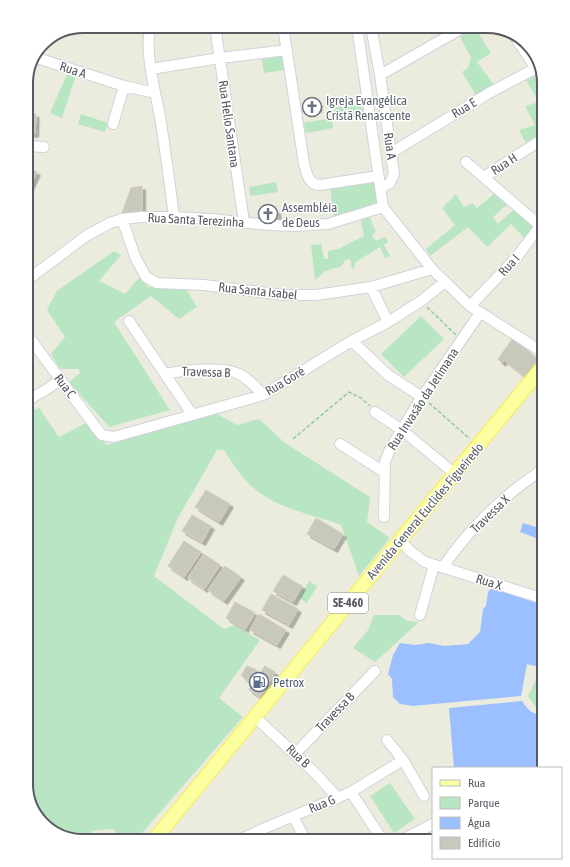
<svg xmlns="http://www.w3.org/2000/svg" width="570" height="867" viewBox="0 0 570 867" font-family="'Asap Condensed',sans-serif">
  <style>
    .green { fill: #b8e6c2 }
    .water { fill: #9bbfff }
    .building { fill: #c9c8bd; stroke: #d1cfbc; filter: url(#shadow) }
    .lines { fill: none; stroke-linecap: round; stroke-linejoin: round }
    .minor-casing { stroke: #d1d2da; stroke-width: 12 }
    .major-casing { stroke: #faed49; stroke-width: 15 }
    .path { stroke: #91c7ac; stroke-width: 1.5; stroke-dasharray: 4 2; stroke-linecap: butt }
    .minor { stroke: #fff; stroke-width: 10 }
    .major { stroke: #fbffa0; stroke-width: 13 }
    .labels { text-anchor: middle; dominant-baseline: central; stroke-width: 3; stroke-linejoin: round; paint-order: stroke }
    .shield { fill: #fff; stroke: #898c90; stroke-width: 1 }
    .shield-label { font-size: 12px; font-weight: bold; fill: #575a61 }
    .street-label { font-size: 13px; fill: #575a61; stroke: #fff }
    .worship-label { font-size: 13px; fill: #5b616d; stroke: #fff; text-anchor: start }
    .service-label { font-size: 13px; fill: #4e5e75; stroke: #fff; text-anchor: start }
    .rim { fill: none; stroke: #575a61; stroke-width: 2 }
  </style>
  <defs>
    <filter id="shadow"><feDropShadow dx="3.5" dy="3.5" stdDeviation="0" flood-color="#0004"/></filter>
  </defs>
  <rect width="100%" height="100%" fill="#ececde"/>
  <path class="green" d="M475,28L491,53L477,62L494,85L477,97L462,72L468,68L471,58L459,35Z
    M284,56L286,70L264,73L262,59Z
    M67,74L75,78L62,118L50,113Z
    M536,76L544,90V132L526,143L519,130L535,125L525,106L539,102L526,80Z
    M361,104L363,113L335,118L333,108Z
    M81,114L108,123L105,132L78,124Z
    M332,118L333,128L306,133L304,123Z
    M375,181L377,202L334,219L330,187Z
    M276,182L278,192L250,196L249,187Z
    M495,193L508,204L493,217L498,224L514,209L534,226L525,239L511,224L487,247L468,227L430,256L426,249L455,225L442,208L456,194L464,207L472,203L477,208Z
    M369,216L376,232L372,235L376,241L385,237L388,242L384,245L390,256L385,258L380,247L356,262L354,268L352,269L350,259L345,260L342,266L325,271L315,280L311,245L321,244L324,259H328V251L338,249L364,236L361,221Z
    M114,251L121,255L99,281L125,294L140,277L148,287L186,289L197,307L179,319L151,296L114,322L170,410L109,427L69,382L80,373L79,369H60L51,354L65,337L47,310L57,291Z
    M421,316L444,339L404,377L381,354Z
    M39,408L59,437L86,423L107,445L215,413L237,425L259,419L285,443L370,497L367,522L390,538L359,576L341,525C310,514 271,507 247,482C238,473 231,460 224,450H217L178,518L154,576L224,629L234,625L260,640L219,698L243,717L135,841H124L113,829L92,831L84,841H80L52,831L32,809L26,784V426L30,425L27,412Z
    M309,581L317,586L307,603L299,598Z
    M374,615H399L407,621L419,622L375,662L353,648L368,630Z
    M544,673V710L536,708L528,696L537,677Z
    M390,783L415,819L394,833L370,796Z"/>
  <path class="water" d="M544,521V560L536,538L520,532L523,523L536,527Z
    M492,587L524,597L544,605V662L539,667L527,664L521,696L413,706L400,704L393,697L392,679L388,674L393,655L400,643L415,645L429,643L444,646L468,644L480,632L483,609L486,606L488,592Z
    M522,701C528,710 533,715 544,715V768H454L449,708Z"/>
  <path class="building" d="M319,102L318,109L304,112L305,105Z
    M26,113L36,114L35,134L26,133Z
    M26,167L37,172L29,189L26,188Z
    M142,186V212L122,213L131,188Z
    M277,210L278,218L259,220L258,211Z
    M513,338L539,360L525,377L504,360L502,363L498,359Z
    M206,490L230,504L219,522L195,507Z
    M192,515L211,526L202,542L182,531Z
    M316,518L343,534L334,549L307,534Z
    M184,541L201,552L184,577L168,566Z
    M204,554L220,565L204,589L188,578Z
    M225,566L241,577L224,601L208,590Z
    M283,575L302,586L293,602L273,591Z
    M271,594L298,609L289,625L262,610Z
    M235,602L255,613L245,629L226,618Z
    M259,614L286,630L277,645L250,630Z
    M247,666L255,669L247,681L241,675Z
    M265,666L275,672L260,697L249,690L252,683L247,681L255,669L260,673Z"/>
  <g class="lines">
    <g class="minor-casing">
      <path id="minor" d="M151,26C143,52 157,96 161,123C166,154 170,186 174,217
        M215,26L244,222
        M283,26L304,164C307,173 308,185 320,185L378,176
        M357,26L383,207L432,269L470,306L544,353
        M371,26L380,75L394,174L390,183L380,188
        M513,34L535,67
        M37,58L124,86L155,93
        M151,69L220,58L287,50
        M380,75L466,26
        M113,124L124,86
        M26,146L44,147
        M391,153L489,93L540,66
        M466,162L544,229
        M484,177L544,138
        M122,219L136,259L146,277L157,283L204,285L284,295H316L371,287L432,269
        M26,281L86,236L110,223L122,219L141,217H174L211,219L269,225L295,226L328,224L383,207
        M371,287L388,322
        M470,306L516,258L544,221
        M129,321L192,414
        M26,333L97,429L102,435L114,437L263,395L350,342L388,322L421,301L445,282
        M352,341L388,375L422,397
        M165,374C183,370 224,366 239,374C249,379 256,387 263,395
        M26,401L44,391L60,380
        M375,412L402,430L455,474
        M340,444L384,472
        M384,517L385,462L390,449L418,403L480,313
        M400,539L410,551L425,562L538,597L544,600
        M443,567C460,542 482,518 505,498C517,487 531,478 544,468
        M420,615L434,565
        M255,717L314,772L338,798
        M387,740L403,760L424,796
        M295,754L375,671
        M351,792L383,841
        M293,816L306,841
        M237,841L265,828L351,792L403,760
        M400,841L433,824"/>
    </g>
    <g class="major-casing">
      <path id="major" d="M153,841L544,365"/>
    </g>
    <path class="path" d="M427,307L456,335
      M429,403L470,439
      M293,439L349,392L361,398L370,406"/>
    <use href="#minor" class="minor"/>
    <use href="#major" class="major"/>
  </g>
  <defs>
    <g id="church-ring" transform="scale(1)"><circle r="9.5" fill="#fff" stroke="#6b7280" stroke-width="1.5"/><path d="M-1.2-6h2.4v3.5h3.3v2.4h-3.3V6h-2.4V-.1h-3.3v-2.4h3.3Z" fill="#6b7280"/></g>
    <g id="fuel-ring" transform="scale(1)"><circle r="9.5" fill="#fff" stroke="#5c6f8a" stroke-width="1.5"/><path d="M-5.5-6h7V0h2V4h1.3V-2.5L3-4.5l.8-.8L6-3V5H2.5V1h-1V6h-7ZM-4.2-4.7v3.2H.2V-4.7Z" fill="#5c6f8a"/></g>
  </defs>
  <g fill-rule="evenodd">
    <use href="#church-ring" x="312" y="107"/>
    <use href="#church-ring" x="268" y="214"/>
    <use href="#fuel-ring" x="259" y="682"/>
  </g>
  <g class="labels">
    <rect class="shield" x="328" y="593" width="40" height="20" rx="3"/>
    <g class="shield-label">
      <text x="348" y="603">SE-460</text>
    </g>
    <g class="street-label">
      <text transform="translate(73 70) rotate(18)">Rua A</text>
      <text transform="translate(464 108) rotate(-31)">Rua E</text>
      <text transform="translate(229 124) rotate(82)">Rua Helio Santana</text>
      <text transform="translate(390 146) rotate(82)">Rua A</text>
      <text transform="translate(504 164) rotate(-33)">Rua H</text>
      <text transform="translate(196 220) rotate(3)">Rua Santa Terezinha</text>
      <text transform="translate(509 265) rotate(-48)">Rua I</text>
      <text transform="translate(258 291) rotate(6)">Rua Santa Isabel</text>
      <text transform="translate(206 372) rotate(2)">Travessa B</text>
      <text transform="translate(285 381) rotate(-31)">Rua Goré</text>
      <text transform="translate(65 386) rotate(53)">Rua C</text>
      <text transform="translate(423 399) rotate(-57)">Rua Invasão da Jetimana</text>
      <text transform="translate(425 511) rotate(-50)">Avenida General Euclides Figueiredo</text>
      <text transform="translate(490 514) rotate(-44)">Travessa X</text>
      <text transform="translate(489 582) rotate(17)">Rua X</text>
      <text transform="translate(335 712) rotate(-46)">Travessa B</text>
      <text transform="translate(298 756) rotate(43)">Rua B</text>
      <text transform="translate(322 804) rotate(-22)">Rua G</text>
    </g>
    <g class="worship-label">
      <text x="326" y="100">Igreja Evangélica<tspan x="326" dy="15">Cristã Renascente</tspan></text>
      <text x="282" y="207">Assembléia<tspan x="282" dy="15">de Deus</tspan></text>
    </g>
    <g class="service-label">
      <text x="273" y="682">Petrox</text>
    </g>
  </g>
  <path d="M0 0H570V867H0ZM83 33H487A50 50 0 0 1 537 83V784A50 50 0 0 1 487 834H83A50 50 0 0 1 33 784V83A50 50 0 0 1 83 33Z" fill="#fff" fill-rule="evenodd"/>
  <path class="rim" d="M83 33H487A50 50 0 0 1 537 83V784A50 50 0 0 1 487 834H83A50 50 0 0 1 33 784V83A50 50 0 0 1 83 33Z"/>
  <rect x="432" y="767" width="130" height="92" fill="#ffffff" stroke="#bcbdc0"/>
  <rect x="440" y="780" width="20" height="6" fill="#fbffa0" stroke="#bcbdc0"/>
  <text x="468" y="787" font-size="12" fill="#575a61">Rua</text>
  <rect x="440" y="797" width="20" height="12" fill="#b8e6c2" stroke="#bcbdc0"/>
  <text x="468" y="807" font-size="12" fill="#575a61">Parque</text>
  <rect x="440" y="817" width="20" height="12" fill="#9bbfff" stroke="#bcbdc0"/>
  <text x="468" y="827" font-size="12" fill="#575a61">Água</text>
  <rect x="440" y="837" width="20" height="12" fill="#c9c8bd" stroke="#bcbdc0"/>
  <text x="468" y="847" font-size="12" fill="#575a61">Edifício</text>
</svg>
